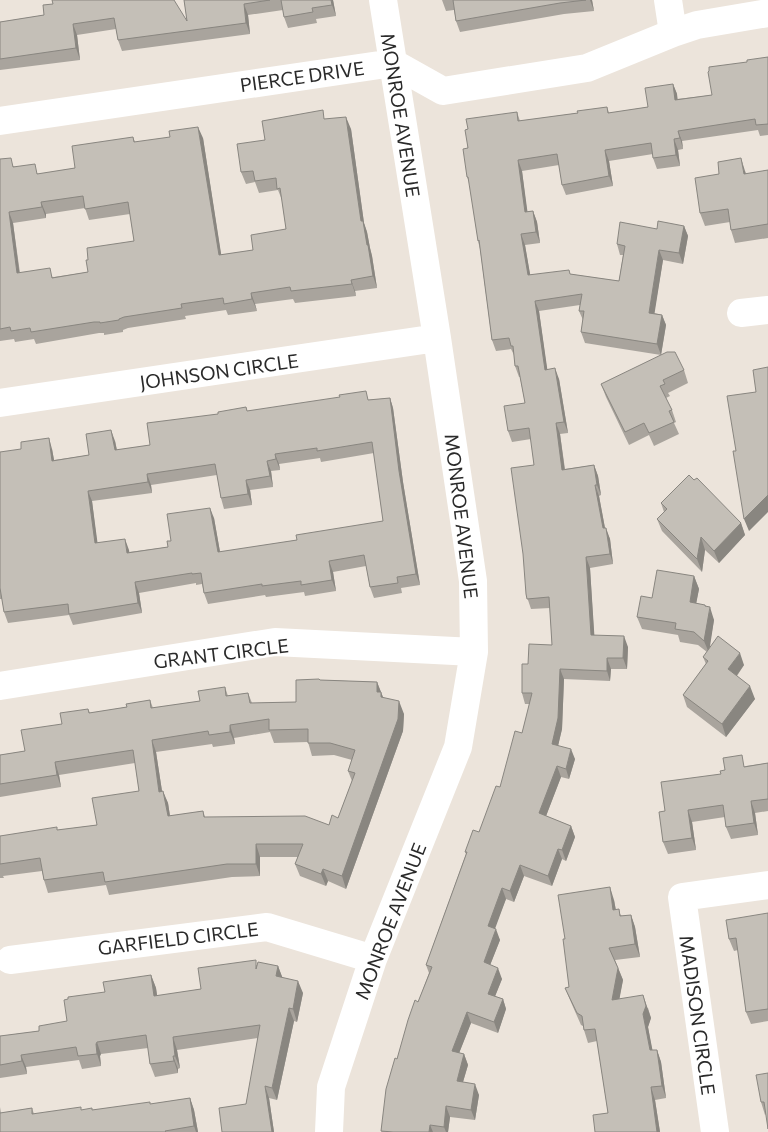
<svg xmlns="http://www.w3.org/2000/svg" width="768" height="1132" viewBox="0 0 768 1132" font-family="Commissioner,sans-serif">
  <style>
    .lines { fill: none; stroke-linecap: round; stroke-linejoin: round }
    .minor { stroke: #fff; stroke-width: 28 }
    .wall { fill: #a9a49d; fill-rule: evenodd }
    .shaded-wall { fill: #898680 }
    .building { fill: #c4bfb7; stroke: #898680; fill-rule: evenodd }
    .labels { text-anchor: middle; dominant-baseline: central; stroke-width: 4; stroke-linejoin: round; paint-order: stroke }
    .street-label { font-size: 19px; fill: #2a2a2a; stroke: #fff }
  </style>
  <rect width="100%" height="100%" fill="#ece4db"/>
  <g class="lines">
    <path class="minor" d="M668,0L673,33
      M0,121L393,63L443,91L587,68L673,33L697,25L768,13
      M741,313L768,310
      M0,403L437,338
      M0,686L275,642L474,652
      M10,960L267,927L373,959
      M329,1132L331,1087L373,959L458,747L474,652L473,581L437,338L383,0
      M715,1132L682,897L768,885"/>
  </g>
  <path class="wall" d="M184,0H333L336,16L316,19L317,23L288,28L284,17L283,10L248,15L250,34L122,51L118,40L116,29L77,35L80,60L0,70V22L44,15L187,21Z
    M442,0H592L594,11L564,14L460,32L456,21L454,10L446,11Z
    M768,57V135L760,136L758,130L682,141L683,149L678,150L680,166L657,169L653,158V154L609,161L613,186L566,195L562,185L559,165L522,171L527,212L533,211L537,222L540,243L525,245L530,275L570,274L619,281L623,255H620L617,244L657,229L684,226L688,236L683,264L663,260L654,313L662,315L666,325L661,355L585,343L581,332L583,320L579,311L580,305L539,311L547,370L559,379L568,433L560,434L565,469L594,465L598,476L601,495L599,496L605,528L610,539L613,564L590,568L594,635L628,647L627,669H611L610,681L564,679L562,729L558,745L575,759L569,779L561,777L546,816L571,826L575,837L566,861L562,859L552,886L524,876L514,902L506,899L494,929L500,940L490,965L502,979L495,996L503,999L506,1009L498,1033L471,1023L459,1053L464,1054L468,1065L463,1082L479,1095L475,1120L450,1117L448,1132H382L381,1131L397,1059L429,973L426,965L466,854L465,852L479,832L500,787L522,733L530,704H525L522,693L528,664L552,645L550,608L531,609L526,594L534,465L531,439L512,442L508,431L525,403L520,377H519L515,366L514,355L511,349L496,351L492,340L480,249L478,241L470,184L467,177L468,129L517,112L520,121L578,113L607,107L609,113L648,107L673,84L677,94V99L712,95L747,62Z
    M326,119L351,129L364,223L367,232L370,248L372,256L377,288L355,291L356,296L295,303L293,299L255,304L257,311L228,315L226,310L185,316L186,319L128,328L123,330V332L104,335V333H99L36,344L34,339L15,342L14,339L0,341V159L15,167L39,174L75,168L133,137L135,142L203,138L221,255L253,250L286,229L282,200L278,190L259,193L255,182L246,184L241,172L265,140ZM85,208L89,220L130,214L134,241L88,260V272L54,277L20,273L13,223L46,218V214Z
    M768,170V238L735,243L731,230L730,222L705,226L700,213L719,174L745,171L746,174Z
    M684,370L688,383L668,393L670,396L666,398L672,410L676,422L674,423L679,434L654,446L649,435L629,445L606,397L601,384Z
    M390,398L393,408L403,482L420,585L401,588L402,593L374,598L370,587L366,566L333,572L336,591L305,596L304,592L266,597L265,595L208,604L204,593L202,584L196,585V583L139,593L142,613L73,625L69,615L8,623L4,612L2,599H0V452L52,449L54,460L89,455L115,441L117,450L150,445L218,414L246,407L247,411ZM374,453L383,521L297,540L220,552L214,518L171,541L168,547L129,552V550L97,543L92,501L152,493L151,485L217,475L221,498L224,509L252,505L250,490L273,487L271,471L280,470L279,464L320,458L321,462Z
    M661,503L741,523L745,535L719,563L705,550L702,572L662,531L657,519L664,512Z
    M694,576L699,589L696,603L706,606L714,620L709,648L744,665L737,676L755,699L726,737L687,707L683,695L706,664L703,657L707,652L698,645L680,642L678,635L642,629L637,617L652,598Z
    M320,680L377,682L383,697L404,714L403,731L346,889L328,881L326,886L300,876L295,864L298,857H260V876L232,877L109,895L106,885L48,893L44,880L42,871L3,876L4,878H0V836L58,830L97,825L139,791L135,763L59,775L61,787L0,797V755L25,751L62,724L88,709L90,713L127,707L150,700L153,708L200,701L225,687L228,696L248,693L252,703L296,702ZM270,732L274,743L308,742L312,756L334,755L352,760L348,771L352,781L338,818L329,825L205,817L203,811L170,816L168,803L162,791L156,752L212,744L213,747L235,744L234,738Z
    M768,763V811L755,813L758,835L731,839L726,827L725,817L692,822L696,850L668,854L663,842L665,811L721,774L746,766Z
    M614,900L616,910L622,916L631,915L635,927L640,957L615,960L623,980L619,999L648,1008L651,1018L648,1027L652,1050H657L661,1062L666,1098L655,1100L660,1132H595L608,1113L597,1041L588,1043L584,1030L583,1026L581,1025L570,1000L565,988L569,987L565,939Z
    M768,913V1021L751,1024L746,1012L738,950L734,951L729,939Z
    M257,965L278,966L282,977L303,993L297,1022L294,1021L277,1100L269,1098L274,1132H222L246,1104L258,1038L177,1050L180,1068L178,1069V1073L155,1077L150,1064L148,1048L101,1054L100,1056L101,1066L82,1069L79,1060L26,1067L27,1074L0,1078V1036L39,1031L67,1021L105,992L151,975L156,988L157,996L201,989Z
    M768,1073L766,1114L765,1115L761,1102Z
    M190,1098L194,1110L198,1132H0V1107L1,1113L32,1108L34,1114L82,1110H92L151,1104Z"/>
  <path class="shaded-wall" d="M331,0H333L336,16L332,5Z
    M590,0H592L594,11Z
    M244,4L248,15L250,34L246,23Z
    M73,24L77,35L80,60L76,48Z
    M673,84L677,94L679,110L675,100Z
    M346,117L351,129L364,223L367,232L370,248L372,256L377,288L373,276L367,245L361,221Z
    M198,127L203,138L223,266L219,255Z
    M678,131L682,141L683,149L680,138Z
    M674,139L678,150L680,166L676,155Z
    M605,150L609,161L613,186L609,176Z
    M741,158L745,171L749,187L744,174Z
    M518,160L522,171L529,223L525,212Z
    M41,202L46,214V218L42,207Z
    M533,211L537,222L540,243L536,232Z
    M9,212L13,223L21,285L17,273Z
    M684,226L688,236L683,264L679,253Z
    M521,234L525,245L532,285L528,275Z
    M659,250L663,260L653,323L649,313Z
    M351,280L355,291L356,296L352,284Z
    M251,293L255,304L257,311L252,299Z
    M535,301L539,311L549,381L545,370Z
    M662,315L666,325L661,355L657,344Z
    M555,368L559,379L568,433L564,422Z
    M390,398L393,408L403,482L420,585L416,574L399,471Z
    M556,423L560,434L566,480L562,470Z
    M111,430L115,441L119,461L115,450Z
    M49,438L52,449L56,471L52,461Z
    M275,454L279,464L280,470L276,459Z
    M267,461L271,471L273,487L270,476Z
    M594,465L598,476L601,495L597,485Z
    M147,474L151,485L152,493L148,482Z
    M246,480L250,490L252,505L248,494Z
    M595,485L599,496L607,539L603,528Z
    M88,491L92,501L99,554L95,543Z
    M768,495V512L749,531L744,519Z
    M210,508L214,518L222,563L218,552Z
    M741,523L745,535L719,563L714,551Z
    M606,528L610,539L613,564L610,554Z
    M701,537L705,550L702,572L697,559Z
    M125,539L129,550L131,564L127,553Z
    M586,557L590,568L595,645L591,635Z
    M329,561L333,572L336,591L332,580Z
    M694,576L699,589L694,615L690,602Z
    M135,582L139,593L142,613L138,603Z
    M705,605L709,614L710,607L714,620L709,653L704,641Z
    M624,636L628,647L627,669L623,658Z
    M740,653L744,665L732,682L728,669Z
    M607,658L611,669L610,681L607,671Z
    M560,669L564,679L562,729L556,755L552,744Z
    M377,682L386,705L377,692Z
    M750,686L755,699L726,737L722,724Z
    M399,701L404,714L403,731L346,889L342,876Z
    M230,725L234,738L235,744L230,732Z
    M152,740L156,752L164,804L159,792Z
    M571,749L575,759L569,779L566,769Z
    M55,762L59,775L61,787L57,775Z
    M557,766L561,777L543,824L539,813Z
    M163,791L168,803L172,829L168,816Z
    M751,801L755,813L758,835L754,823Z
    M688,810L692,822L696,850L692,838Z
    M571,826L575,837L566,861L562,850Z
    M256,844L260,857V876L256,864Z
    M558,849L562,859L552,886L548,876Z
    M520,865L524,876L514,902L510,891Z
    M323,869L328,881L326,886L321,874Z
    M610,887L614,900L618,923L613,910Z
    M502,888L506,899L492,937L488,926Z
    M631,915L635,927L640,957L635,944Z
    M496,929L500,940L487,973L484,962Z
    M278,966L283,979L276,976Z
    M498,968L502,979L492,1004L488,994Z
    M618,968L623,980L617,1012L612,1000Z
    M151,975L156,988L159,1009L154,996Z
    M298,981L303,993L297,1022L293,1009Z
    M643,995L651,1018L648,1027L655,1063L650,1050L643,1014Z
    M503,999L506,1009L498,1033L494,1022Z
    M289,1008L294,1021L277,1100L272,1088Z
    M467,1012L471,1023L456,1061L452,1051Z
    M173,1037L177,1050L180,1068L175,1056Z
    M97,1042L101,1054L100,1056L101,1066L97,1054L96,1044Z
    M657,1050L661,1062L666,1098L662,1086Z
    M464,1054L468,1065L460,1092L457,1081Z
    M21,1055L26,1067L27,1074L22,1061Z
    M173,1056L178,1069V1073L174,1061Z
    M475,1084L479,1095L475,1120L471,1110Z
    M265,1086L269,1098L274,1132H272Z
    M651,1087L655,1100L660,1132H657Z
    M190,1098L194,1110L198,1132H196L194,1126Z
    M446,1106L450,1117L448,1132H446L444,1127Z
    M430,1125L433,1132H429Z"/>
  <path class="building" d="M52,0H174L187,21L184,0H270L244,4L246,23L118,40L114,18L73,24L76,48L0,59V22L44,15L43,5L53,4Z
    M281,0H331L332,5L312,8L313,12L284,17Z
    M453,0H586L560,3L456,21Z
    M768,57V124L756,125L755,119L678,131L680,138L674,139L676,155L653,158L651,143L605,150L609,176L562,185L557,154L518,160L525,212L533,211L536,232L521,234L528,275L569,270L570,274L619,281L625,246L617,244L620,222L657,229L658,221L684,226L679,253L659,250L649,313L662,315L657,344L581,332L584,311H579L582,294L535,301L545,370L555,368L564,422L556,423L562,470L594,465L597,485H595L603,528H606L610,554L586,557L591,635L624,636L623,658H607V671L560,669L558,718L552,744L571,749L566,769L557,766L539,813L571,826L562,850L558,849L548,876L520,865L510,891L502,888L488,926L496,929L484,962L498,968L488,994L503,999L494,1022L467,1012L452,1051L464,1054L457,1081L475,1084L471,1110L446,1106L444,1127L430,1125L429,1132H393L381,1131L386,1089L395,1058L397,1059L408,1020L415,1000L418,1002L432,967L426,965L467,852H465L473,830L479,832L496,786L500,787L515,731L522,733L532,693H522V664H528L529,644L552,645L549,597L527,599L526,594L523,554L511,468L534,465L529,428L508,431L504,406L525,403L518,366H515L513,346H511L509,338L492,340L479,240L478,241L468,177H467L463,149L468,148L465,130L468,129L466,119L517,112L518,121L578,113L577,111L607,107L608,113L648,107L645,88L673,84L675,100L712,95L708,72L709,71V67L747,62V60Z
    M323,110L324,119L346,117L361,221H363L367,245H368L373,276L351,280L352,284L291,291L290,287L251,293L252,299L224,304L223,298L181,304L182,308L124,317L119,319V320L100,323V322H94L31,332L30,328L11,331L10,327L0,329V159L11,158L13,167L35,164L37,174L75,168L72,146L133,137L134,142L170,137L169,131L198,127L219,255L253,250L251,235L286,229L280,188L277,189L276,178L255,181L253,171L241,172L237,144L265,140L262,121ZM83,196L85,209L128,202L134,241L87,248L88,260H86L88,272L52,278L50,268L17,273L9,212L42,207L41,202Z
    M741,158L744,174L768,170V224L731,230L728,209L700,213L695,178L719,174L718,162Z
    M667,352H675L684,370L663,380L665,384L660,386L672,410L669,411L674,422L649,433L644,423L625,432L601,384Z
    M768,367V495L744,519L733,451H736L727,396L756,392L753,370Z
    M366,391L368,400L390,398L399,471L416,574L397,577L398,583L370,587L364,555L329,561L332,580L301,585V581L262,586V584L204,593L201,573L192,574V573L135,582L138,603L69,614L68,604L4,612L0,588V452L21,449V442L49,438L52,461L89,455L86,434L111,430L115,450L150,445L147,423L218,414V412L246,407L247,411L340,397L339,395ZM372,442L383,521L296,535L297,540L218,552L210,508L167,514L171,541H167L168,547L127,553L125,539L95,543L88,491L148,482L147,474L215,464L221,498L248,494L246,480L270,476L267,461L276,459L275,454L317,448V451Z
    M689,475L694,480L697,478L741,523L714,551L701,537L697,559L657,519L667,509L661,503Z
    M657,570L694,576L690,602L705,605V606L710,607L704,641L694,632L675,629L676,623L637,617L641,596L652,598Z
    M718,636L740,653L728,669L750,686L722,724L683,695L708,661L703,657Z
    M319,679L320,680L377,682V692H381V697L399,701L398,719L342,876L323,869L321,874L295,864L303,844H256V864H227L105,882L103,872L44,880L40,858L0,864V836L57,827V830L97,825L92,798L139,791L133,750L55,762L57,775L0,784V755L25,751L21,730L62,724L60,713L88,709L89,713L127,707L126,704L150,700L151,708L200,701L198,691L225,687L226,696L248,693L250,703L296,702V680ZM269,719V730L308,729V743H330L355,750L348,771L355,773L338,818L332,815L329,825L305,816L204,817L203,811L168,816L163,791L159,792L152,740L208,731L209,735L230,732V725Z
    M742,755L744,767L768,763V799L751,801L754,823L726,827L723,805L688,810L692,838L663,842L659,812L665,811L661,782L721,774L720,771L725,770L723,758Z
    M610,887L613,910L619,909L620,916L631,915L635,944L609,948L618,968L612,1000L643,995L646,1006L643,1014L650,1050H657L662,1086L651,1087L657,1132H595L593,1115L608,1113L595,1029L584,1030L582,1016L577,1013L565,988L569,987L563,939H565L558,895Z
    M768,913V1009L746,1012L736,938L729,939L726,920Z
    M256,960V969L258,962L278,966L276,976L298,981L293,1009L289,1008L272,1088L265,1086L272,1132H222L219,1108L246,1104L260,1025L173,1037L175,1056H173L174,1061L150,1064L146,1035L97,1042L96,1044L97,1054L78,1056L76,1047L21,1055L22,1061L0,1065V1036L39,1031V1026L67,1021L64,1000L68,999V997L105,992L103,982L151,975L154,996L201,989L198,968Z
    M768,1073V1129L764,1102H761L756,1075Z
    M190,1098L194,1126L165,1131L166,1132H0V1113L32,1108V1114L81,1107V1110L92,1108V1110L150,1102V1104Z"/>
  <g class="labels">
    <g class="street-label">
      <text transform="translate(302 76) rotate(-8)">PIERCE DRIVE</text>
      <text transform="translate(401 115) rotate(81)">MONROE AVENUE</text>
      <text transform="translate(219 371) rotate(-8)">JOHNSON CIRCLE</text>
      <text transform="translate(462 516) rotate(83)">MONROE AVENUE</text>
      <text transform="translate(221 653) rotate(-7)">GRANT CIRCLE</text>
      <text transform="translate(390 921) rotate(-69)">MONROE AVENUE</text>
      <text transform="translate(178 938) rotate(-7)">GARFIELD CIRCLE</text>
      <text transform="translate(698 1015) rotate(82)">MADISON CIRCLE</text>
    </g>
  </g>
</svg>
